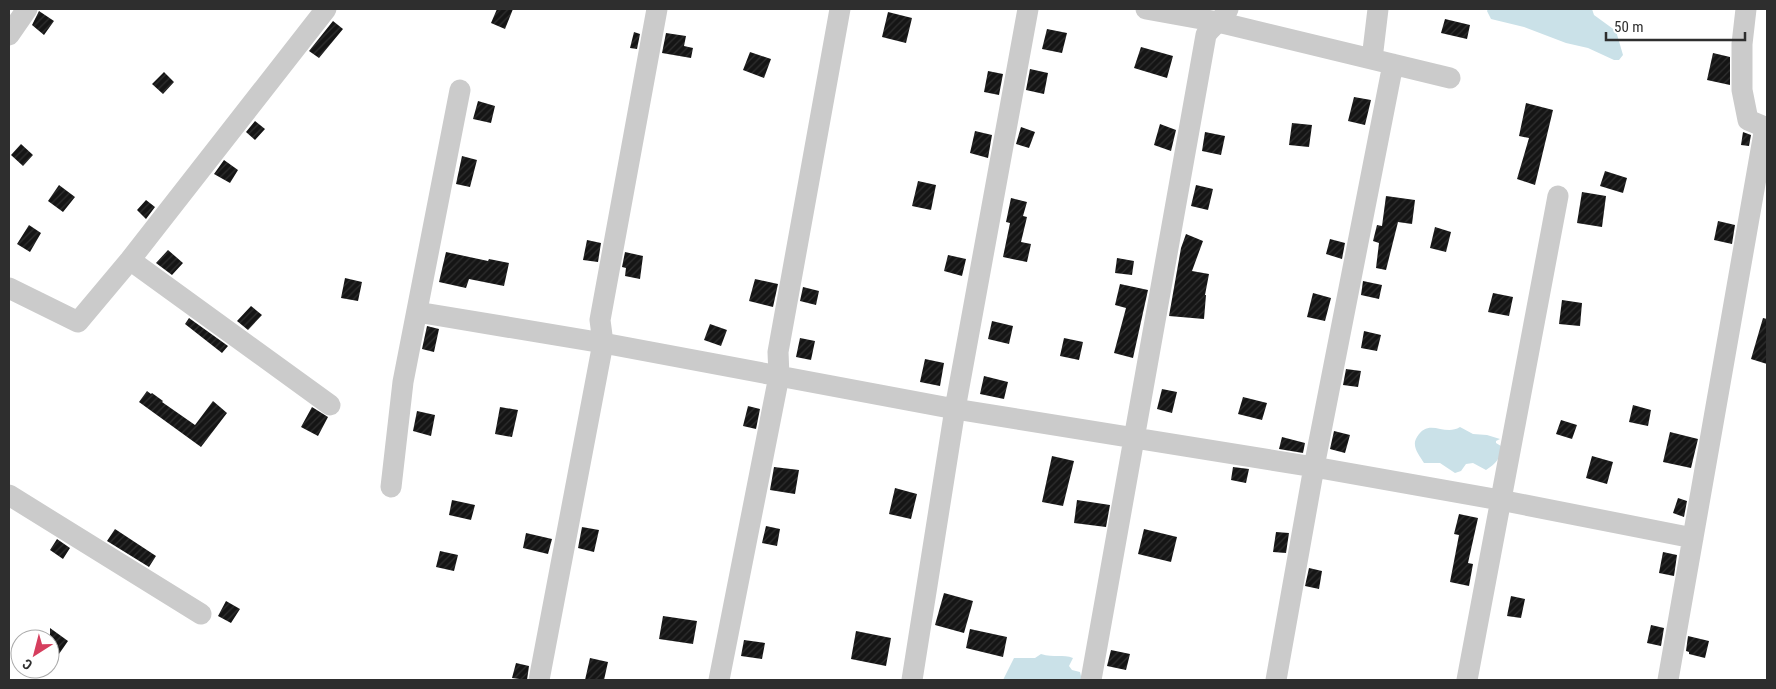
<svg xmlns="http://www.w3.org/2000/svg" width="1776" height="689" viewBox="0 0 1776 689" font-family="'Roboto Condensed',sans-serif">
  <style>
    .water { fill: #cae1e8 }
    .building { fill: url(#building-hatch) }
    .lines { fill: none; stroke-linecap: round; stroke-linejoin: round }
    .minor { stroke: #cbcbcb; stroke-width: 21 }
  </style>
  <defs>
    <pattern id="building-hatch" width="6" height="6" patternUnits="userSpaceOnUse" patternTransform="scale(1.25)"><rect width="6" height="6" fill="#151515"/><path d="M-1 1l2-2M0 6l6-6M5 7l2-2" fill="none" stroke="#2f2f2f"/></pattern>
  </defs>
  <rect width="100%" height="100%" fill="#fff"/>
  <path class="water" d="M1488,9H1592L1594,15L1616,31L1623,55L1619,60H1614L1588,48L1566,43L1524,27L1491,19L1487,11Z
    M1460,427L1473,434L1487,435L1500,439L1496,441V443L1501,446C1501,459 1496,463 1486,470L1473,463L1466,464L1461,471L1455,473L1440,463H1424C1419,455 1411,446 1417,437C1429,417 1444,437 1460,427Z
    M1041,654C1054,658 1063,654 1073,658L1069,666L1072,670L1080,672L1082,680H1003L1014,658H1035Z"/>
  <path class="building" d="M497,9H513L505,29L491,23Z
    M39,11L54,21L44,35L32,25Z
    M888,12L912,18L906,43L882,37Z
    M1445,19L1470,25L1467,39L1441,33Z
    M333,21L343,29L319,58L309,51Z
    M1047,29L1067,33L1062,53L1042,49Z
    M634,32L640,34L637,49L630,48Z
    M666,33L686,36L684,46L693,48L691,58L662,53Z
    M1141,47L1173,56L1167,78L1134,68Z
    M750,52L771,59L764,78L743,70Z
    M1713,53L1730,57V85L1707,80Z
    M1030,69L1048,73L1044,94L1026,90Z
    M988,71L1003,74L999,95L984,92Z
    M164,72L174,82L163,94L152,84Z
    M1354,97L1371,100L1365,125L1348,121Z
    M478,101L495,106L491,123L473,119Z
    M1526,103L1553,110L1535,185L1517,179L1529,138L1519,136Z
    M255,121L265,129L255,140L246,132Z
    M1292,123L1312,125L1309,147L1289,145Z
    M1160,124L1176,130L1171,151L1154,145Z
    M1021,127L1035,132L1029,148L1016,144Z
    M975,131L992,135L988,158L970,153Z
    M1205,132L1225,136L1221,155L1202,151Z
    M1743,132L1751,135L1749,146L1741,145Z
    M21,144L33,155L23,166L11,155Z
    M462,156L477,160L470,187L456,184Z
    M224,160L238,170L230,183L214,174Z
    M1605,171L1627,178L1623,193L1600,186Z
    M918,181L936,185L931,210L912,206Z
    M59,185L75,197L63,212L48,201Z
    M1196,185L1213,189L1208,210L1191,206Z
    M1582,192L1606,196L1602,227L1577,223Z
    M1386,196L1415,200L1412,224L1398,222L1386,270L1376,268L1379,243L1373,241L1377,225L1382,226Z
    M1011,198L1027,202L1023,216L1027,217L1021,242L1031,244L1027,262L1003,257L1010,223L1006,222Z
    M146,200L155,207L146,219L137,210Z
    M1718,221L1735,225L1732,244L1714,240Z
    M29,225L41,233L30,252L17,244Z
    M1435,227L1451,232L1446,252L1430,248Z
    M1186,234L1203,241L1192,271L1209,274L1205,295H1206L1204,319L1169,316L1181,248Z
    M1330,239L1345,243L1342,259L1326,254Z
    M587,240L601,243L598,262L583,260Z
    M168,250L183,263L172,275L156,263Z
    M446,252L488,261L489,259L509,263L504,286L469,279L466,288L439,282Z
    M625,252L643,256L640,279L625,276L626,268L622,267Z
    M948,255L966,259L962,276L944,271Z
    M1117,258L1134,261L1132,275L1115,273Z
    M345,278L362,282L358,301L341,298Z
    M755,279L778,284L773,307L749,301Z
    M1363,281L1382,285L1379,299L1361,295Z
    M1120,284L1148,290L1133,358L1114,353L1126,308L1115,305Z
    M803,287L819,291L816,305L800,301Z
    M1313,293L1331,298L1325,321L1307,317Z
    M1493,293L1513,297L1509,316L1488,312Z
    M1562,300L1582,303L1580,326L1559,324Z
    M251,306L262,315L248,330L237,321Z
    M189,318L228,346L222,353L185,324Z
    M1763,318L1767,319V364L1751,359Z
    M992,321L1013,326L1009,344L988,339Z
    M710,324L727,330L721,346L704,340Z
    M427,326L439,329L434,352L422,349Z
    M1364,331L1381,335L1377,351L1361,348Z
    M800,338L815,341L811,360L796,357Z
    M1064,338L1083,342L1079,360L1060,356Z
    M925,359L944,363L940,386L920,382Z
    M1346,369L1361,371L1358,387L1343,385Z
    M984,376L1008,382L1004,399L980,394Z
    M1162,389L1177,392L1172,413L1157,409Z
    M147,391L151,394L152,393L163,401L162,402L195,425L213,401L227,413L201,447L139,402Z
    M1243,397L1267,403L1262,420L1238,414Z
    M1633,405L1651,410L1648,426L1629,422Z
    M748,406L760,409L756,429L743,426Z
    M312,407L328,417L318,436L301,427Z
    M500,407L518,410L512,437L495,434Z
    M417,411L435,415L431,436L413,431Z
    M1561,420L1577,425L1572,439L1556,434Z
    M1334,431L1350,435L1345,453L1330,449Z
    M1670,432L1698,439L1691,468L1663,462Z
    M1282,437L1305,443L1303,453L1279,449Z
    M1052,456L1074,461L1063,506L1042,502Z
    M1592,456L1613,462L1607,484L1586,478Z
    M774,467L799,470L795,494L770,490Z
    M1233,467L1249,469L1246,483L1231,480Z
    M895,488L917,494L911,519L889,514Z
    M1678,498L1687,501L1684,517L1673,513Z
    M452,500L475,505L471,520L449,515Z
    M1077,500L1110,505L1106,527L1074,523Z
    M1459,514L1478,518L1468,563L1473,564L1469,586L1450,582L1459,535L1454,534Z
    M766,526L780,529L777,546L762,543Z
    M582,527L599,530L594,552L578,548Z
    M115,529L156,556L149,567L107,541Z
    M1144,529L1177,537L1171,562L1138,554Z
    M1276,532L1289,533L1286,553L1273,552Z
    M526,533L552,539L548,554L523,548Z
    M57,539L70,548L63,559L50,550Z
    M440,551L458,555L454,571L436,567Z
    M1663,552L1677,555L1674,576L1659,573Z
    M1309,568L1322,571L1319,589L1305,586Z
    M944,593L973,601L964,633L935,625Z
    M1511,596L1525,599L1521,618L1507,616Z
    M226,601L240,609L231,623L218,616Z
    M663,616L697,621L693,644L659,639Z
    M1651,625L1664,628L1661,646L1647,643Z
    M50,628L68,641L50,667Z
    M970,629L1007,637L1003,657L966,648Z
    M856,631L891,638L886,666L851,659Z
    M1688,636L1709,641L1705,658L1689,654V652L1686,651Z
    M744,640L765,643L762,659L741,656Z
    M1111,650L1130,654L1126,670L1107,666Z
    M590,658L608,662L604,680H585Z
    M516,663L529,666L527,680L512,678Z"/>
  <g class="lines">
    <path class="minor" d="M1146,9L1218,22L1450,78
      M1746,9L1742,44V90L1748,120L1767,128
      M9,35L27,9
      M1372,59L1378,9
      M130,260L330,405
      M9,288L78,322L130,260L326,9
      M417,312L603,343L955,409L1314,467L1500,500L1693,538
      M391,487L403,382L460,90
      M9,495L201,614
      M539,680L603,343L600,320L657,9
      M719,680L779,376L778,352L840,9
      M912,680L955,409L1028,9
      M1091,680L1206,35C1212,25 1224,20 1228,9
      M1276,680L1314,467L1393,64
      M1467,680L1558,196
      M1668,680L1765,127"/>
  </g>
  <rect width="1776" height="689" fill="none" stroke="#2e2e2e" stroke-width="20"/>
  <g transform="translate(35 654) rotate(216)"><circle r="24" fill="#ffffff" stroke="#ababab"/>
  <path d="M0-4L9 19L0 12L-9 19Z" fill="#d63e5e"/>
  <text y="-8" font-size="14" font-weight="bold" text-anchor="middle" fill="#2e2e2e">С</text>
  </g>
  <path d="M1606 32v8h139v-8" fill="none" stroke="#2e2e2e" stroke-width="2.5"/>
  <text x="1614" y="32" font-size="15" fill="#2e2e2e" stroke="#ffffff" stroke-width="4" paint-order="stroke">50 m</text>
</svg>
